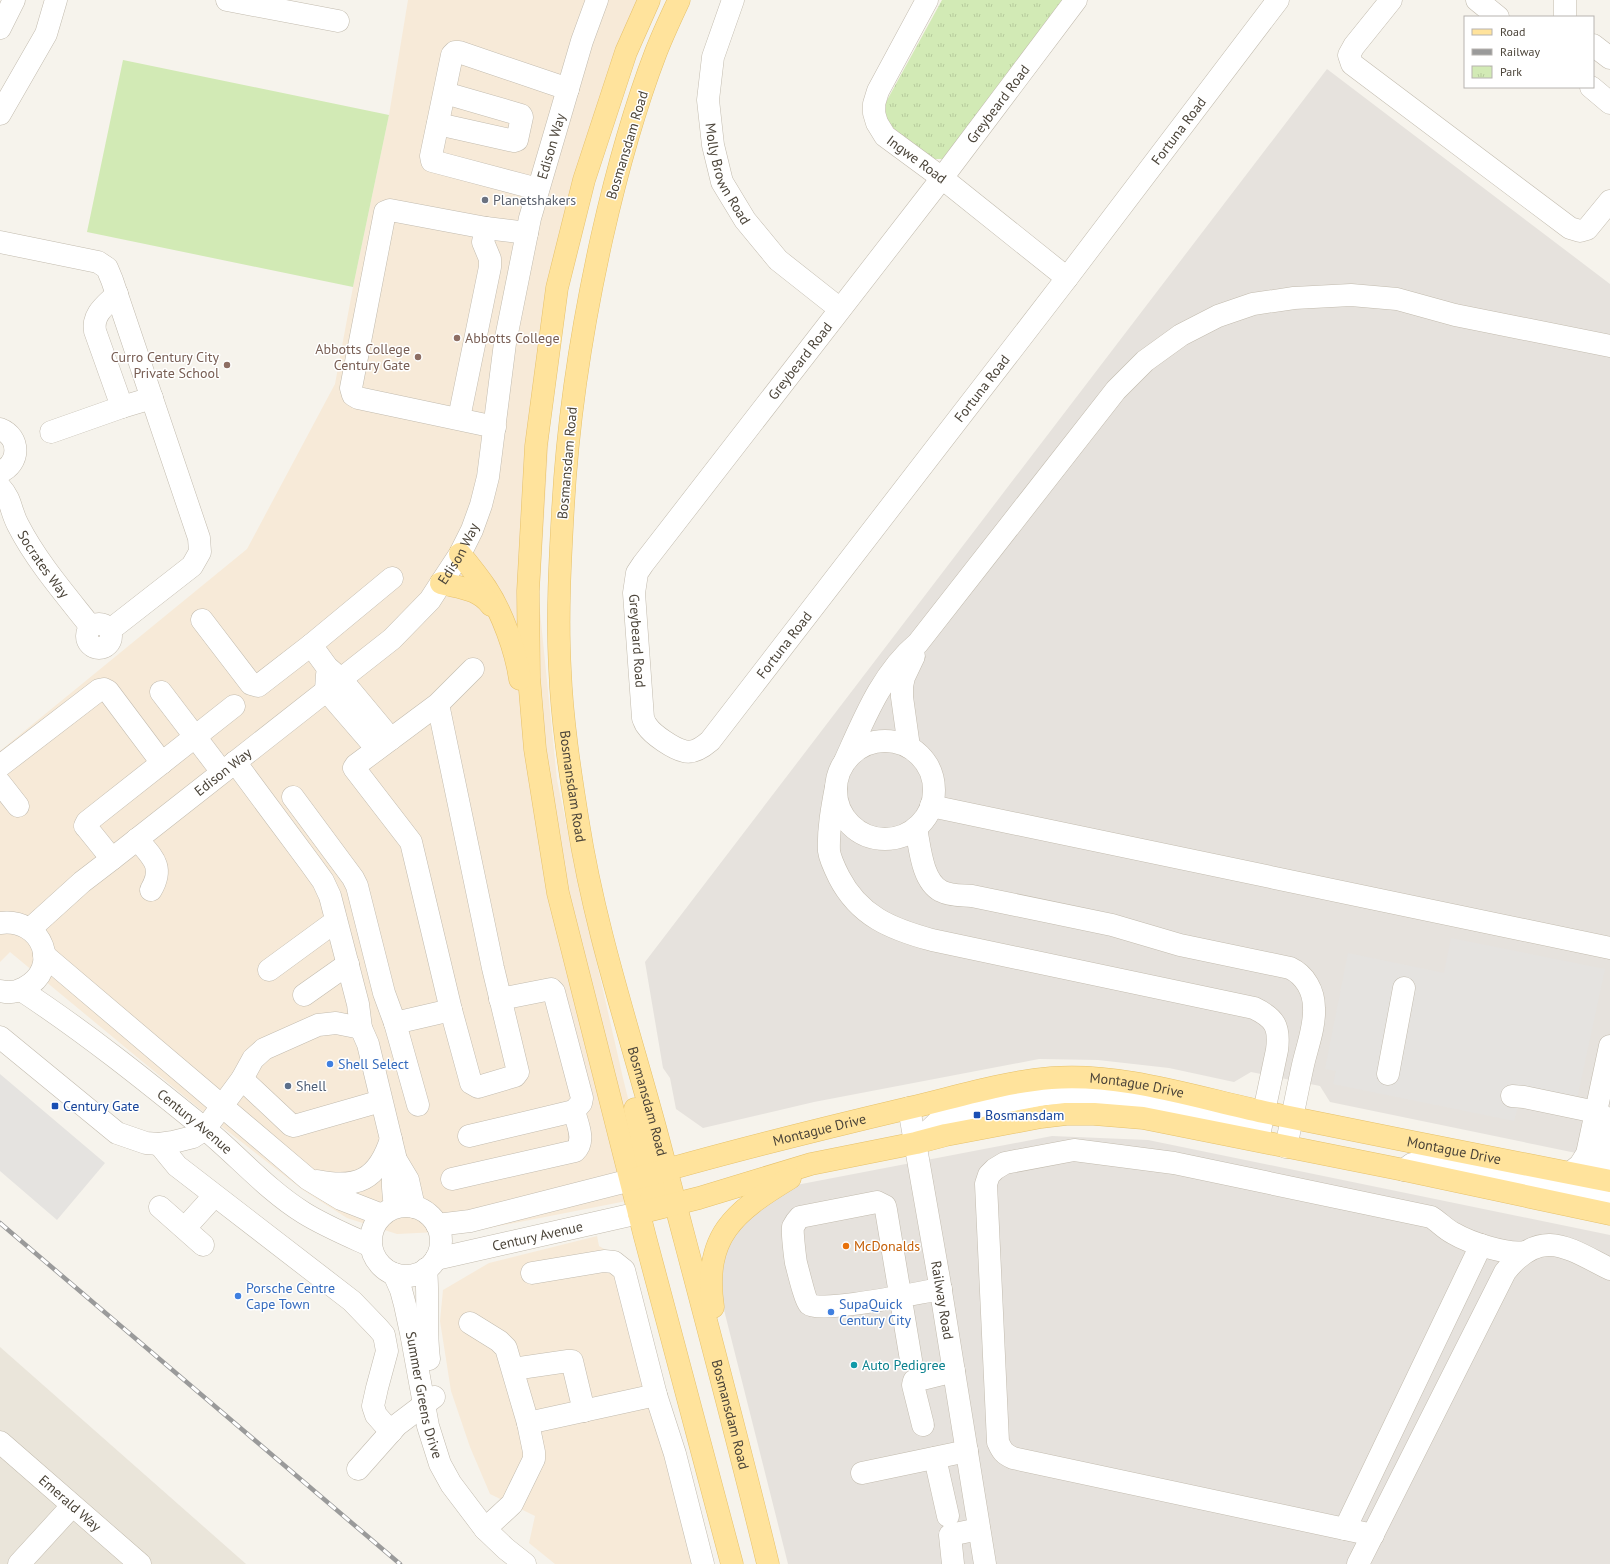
<svg xmlns="http://www.w3.org/2000/svg" width="1610" height="1564" viewBox="0 0 1610 1564" font-family="'PT Sans',sans-serif">
  <style>
    .residential { fill: #eae5da }
    .commercial { fill: #f7ead8 }
    .industrial { fill: #e6e2dd }
    .grass { fill: #d2eab5 }
    .park { fill: url(#park-tufts) }
    .parking { fill: #e5e3e0 }
    .lines { fill: none; stroke-linecap: round; stroke-linejoin: round }
    .minor-casing { stroke: #c2bbae; stroke-width: 23 }
    .major-casing { stroke: #e6c16a; stroke-width: 23 }
    .minor { stroke: #fff; stroke-width: 22 }
    .major { stroke: #ffe39c; stroke-width: 22 }
    .rail-casing { stroke: #9a9a9a; stroke-width: 4.5 }
    .rail { stroke: #fff; stroke-width: 3; stroke-dasharray: 9; stroke-linecap: butt }
    .worship-dot { fill: #6b7280; stroke: #fff; stroke-width: 1.5 }
    .education-dot { fill: #8d6e63; stroke: #fff; stroke-width: 1.5 }
    .shop-dot { fill: #3f7fe0; stroke: #fff; stroke-width: 1.5 }
    .service-dot { fill: #5c6f8a; stroke: #fff; stroke-width: 1.5 }
    .transit-dot { fill: #1a4fb4; stroke: #fff; stroke-width: 1.5 }
    .food-dot { fill: #e8710a; stroke: #fff; stroke-width: 1.5 }
    .culture-dot { fill: #0f9aa8; stroke: #fff; stroke-width: 1.5 }
    .labels { text-anchor: middle; dominant-baseline: central; stroke-width: 3; stroke-linejoin: round; paint-order: stroke }
    .street-label { font-size: 14px; fill: #4b4439; stroke: #fff }
    .worship-label { font-size: 14px; fill: #5b616d; stroke: #fff; text-anchor: start }
    .education-label { font-size: 14px; fill: #785e54; stroke: #fff; text-anchor: end }
    .shop-label { font-size: 14px; fill: #366cbe; stroke: #fff; text-anchor: start }
    .service-label { font-size: 14px; fill: #4e5e75; stroke: #fff; text-anchor: start }
    .transit-label { font-size: 14px; fill: #164399; stroke: #fff; text-anchor: start }
    .food-label { font-size: 14px; fill: #c56008; stroke: #fff; text-anchor: start }
    .culture-label { font-size: 14px; fill: #0d838f; stroke: #fff; text-anchor: start }
  </style>
  <defs>
    <pattern id="park-tufts" width="24" height="20" patternUnits="userSpaceOnUse"><rect width="24" height="20" fill="#d2eab5"/><path d="M3 7l-1-3M5 7V3M7 7l1-3M15 17l-1-3M17 17v-4M19 17l1-3" fill="none" stroke="#b6ca9c"/></pattern>
  </defs>
  <rect width="100%" height="100%" fill="#f6f3ec"/>
  <path class="residential" d="M0,1347L246,1564H0Z"/>
  <path class="commercial" d="M408,0H647L578,176L553,369L539,602L557,780L579,885L623,1078L652,1196L478,1230L397,1234L347,1218L303,1190L207,1115L10,952L0,962V751L247,549L335,384L353,287L389,115Z
    M597,1236L599,1246L633,1266L709,1564H555L529,1543L535,1516L490,1494L470,1447L451,1391L440,1321L443,1290L489,1263Z"/>
  <path class="industrial" d="M1327,69L1610,284V1160L1330,1102L1320,1086L1251,1072L1234,1082L1169,1068L1098,1060L1039,1059L814,1102L703,1128L676,1109L670,1078L663,1068L645,962Z
    M1052,1136L1148,1140L1610,1235V1564H788L722,1302L720,1260L746,1215L791,1186Z"/>
  <path class="grass" d="M123,60L389,115L353,287L87,232Z"/>
  <path class="park" d="M942,0H1066L945,159H928L892,134L885,119L886,102Z"/>
  <path class="parking" d="M1451,938L1605,969L1577,1099L1523,1088L1514,1121L1333,1084L1336,1071L1325,1069L1348,953L1444,973Z
    M0,1074L105,1163L57,1220L0,1171Z"/>
  <g class="lines">
    <g class="minor-casing">
      <g id="minor">
        <path d="M227,0L338,21"/>
        <path id="s1" d="M733,0L713,57L708,100L713,145L722,182L745,220L778,260L840,309"/>
        <path id="s2" d="M927,0L878,91L874,104V113L877,123L885,136L942,178L1067,278"/>
        <path id="s3" d="M1076,0L942,178L643,564L637,573L634,593L643,718C644,720 645,724 647,726C653,735 674,749 684,751C693,754 703,747 710,741L1067,278L1278,0"/>
        <path d="M1391,0L1354,46L1349,55L1352,64L1570,228L1580,231L1587,229L1610,201"/>
        <path d="M1477,0L1498,17"/>
        <path d="M1565,0V17"/>
        <path d="M0,28L14,0"/>
        <path d="M1593,45L1610,58"/>
        <path d="M1591,87L1610,103"/>
        <path d="M0,114L46,34L56,0"/>
        <path d="M438,124L514,141L517,140L522,117L521,115L445,93"/>
        <path d="M538,189L432,161L431,156L452,55L455,52H459L568,89"/>
        <path d="M0,242L98,262L107,268L112,280L199,538L200,552L192,566L110,630"/>
        <path d="M117,294C106,305 92,314 95,331L122,407L152,398"/>
        <path d="M459,418L490,267V259L483,242L486,228"/>
        <path d="M495,427L358,398L353,395L351,388L385,212L390,210L486,228L527,233"/>
        <path d="M0,429C21,437 20,464 0,472"/>
        <path d="M51,432L122,407"/>
        <path id="s4" d="M0,487C12,500 10,510 18,525C37,562 65,594 91,627"/>
        <path d="M202,620L251,684L258,686L311,645L392,578"/>
        <circle cx="99" cy="636" r="12"/>
        <path d="M311,645L327,667L341,679L391,739"/>
        <path d="M327,675L326,690L377,749"/>
        <path d="M161,692L222,772"/>
        <path d="M438,704L493,968L518,1072L515,1076L478,1087L471,1083L451,1010L411,842L354,768L356,765L438,704L473,669"/>
        <circle cx="885" cy="790" r="49"/>
        <path d="M909,747L902,697V686L904,677L914,656"/>
        <path d="M845,761C864,719 882,673 918,643L1116,390L1145,361L1181,335L1218,316L1253,304L1294,298L1351,295L1397,299L1455,315L1610,346"/>
        <path d="M235,762L310,863L323,881L330,896L358,1004L361,1028L368,1044L396,1160L408,1180L414,1207"/>
        <path d="M0,766L99,690L104,689L108,691L162,763"/>
        <path d="M0,783L18,806"/>
        <path d="M836,787C832,808 828,830 829,851C830,859 835,869 839,877C859,916 891,929 932,940L1254,1008C1275,1018 1280,1027 1277,1050L1258,1140L1238,1123L1192,1112L1111,1097L1078,1093L1047,1094L976,1108L942,1118L916,1143"/>
        <path d="M293,797L353,878L357,886L384,993L395,1023"/>
        <path d="M931,806L1610,948"/>
        <path d="M916,828C920,848 922,881 941,891C950,896 962,895 972,896L1112,925L1180,945L1290,968C1305,975 1314,991 1314,1008C1315,1027 1307,1047 1303,1065C1297,1092 1292,1119 1286,1147"/>
        <path d="M137,839C152,857 165,866 151,890"/>
        <path d="M112,859L87,828L85,826L87,822L234,706"/>
        <path d="M0,923C43,917 62,969 24,988C17,992 8,993 0,991"/>
        <path id="s5" d="M30,929L82,882L112,859L392,639L430,600L441,583L460,554L472,530L481,505L488,477L505,343L530,218L582,41L597,0"/>
        <path d="M44,955L308,1179L341,1199L382,1215"/>
        <path d="M269,970L336,921"/>
        <path id="s6" d="M21,990C85,1032 145,1080 205,1129C238,1156 267,1190 304,1213C325,1226 349,1236 371,1246"/>
        <path d="M304,995L348,964"/>
        <path d="M0,1037L117,1133L146,1143L159,1144L173,1142L193,1137L205,1129L242,1079L253,1059L264,1049L318,1025L336,1023L361,1028"/>
        <path d="M1388,1074L1404,988"/>
        <path d="M242,1079L291,1125L294,1126L381,1101"/>
        <path d="M1512,1096L1524,1097L1596,1112L1606,1118L1610,1123"/>
        <path d="M418,1105L395,1023L451,1010"/>
        <path id="s7" d="M909,1108L939,1279L985,1564"/>
        <path d="M1607,1132C1603,1141 1598,1155 1601,1165C1603,1170 1607,1175 1610,1180"/>
        <path d="M469,1136L574,1111"/>
        <path d="M159,1144L177,1166L352,1301L378,1328L384,1335L387,1351L377,1388L373,1406L376,1415L391,1432"/>
        <path d="M1404,1170L1412,1164L1423,1162L1610,1200"/>
        <path d="M1570,1173L1580,1165L1587,1154L1610,1046"/>
        <path d="M452,1179L575,1151C586,1141 577,1123 574,1111L581,1103L582,1098L554,992L551,989L500,999"/>
        <path d="M317,1181C357,1189 378,1180 391,1139"/>
        <circle cx="406" cy="1241" r="35"/>
        <path d="M160,1207L203,1245"/>
        <path d="M395,1207C393,1191 391,1176 396,1160"/>
        <path d="M437,1225L470,1221L631,1180"/>
        <path d="M185,1228L214,1196"/>
        <path id="s8" d="M436,1259L639,1213"/>
        <path d="M426,1269C429,1299 425,1329 429,1359"/>
        <path d="M532,1273L604,1261L614,1262L624,1270L656,1395L675,1454L703,1564"/>
        <path id="s9" d="M394,1274L401,1290L405,1305L411,1333L428,1426L440,1464L451,1484L485,1529L506,1549L525,1564"/>
        <path d="M470,1323L499,1341L506,1348L528,1423L534,1452V1459L512,1504L485,1529"/>
        <path d="M911,1360L886,1210L885,1206L877,1202L800,1217C797,1220 795,1223 793,1227C792,1232 795,1257 796,1263C798,1270 805,1300 809,1304C820,1314 921,1292 941,1289"/>
        <path d="M513,1369L568,1361H572L584,1411"/>
        <path d="M528,1423L656,1395"/>
        <path d="M923,1425L913,1385L914,1381L954,1371"/>
        <path id="s10" d="M0,1442L140,1564"/>
        <path d="M935,1458L948,1516"/>
        <path d="M358,1469L397,1425L434,1397"/>
        <path d="M862,1473L967,1451"/>
        <path d="M1345,1529L1481,1245"/>
        <path d="M1373,1535L1013,1458C1004,1454 1002,1451 998,1442L986,1184L989,1175L995,1169L1005,1163L1074,1150L1174,1163L1431,1217C1439,1222 1445,1229 1453,1233C1470,1243 1507,1255 1525,1252"/>
        <path d="M19,1564L72,1506"/>
        <path d="M953,1564L950,1535L979,1529"/>
        <path d="M1358,1564L1505,1272C1541,1226 1568,1248 1610,1269"/>
      </g>
    </g>
    <g class="major-casing">
      <g id="major">
        <path d="M649,0L626,52L584,180L557,288L536,446L528,591L529,678L535,749L558,893L645,1237L732,1564"/>
        <path id="s11" d="M679,0C671,17 663,34 656,52C633,112 616,175 602,237C582,327 568,417 563,508C560,562 557,616 560,670C562,720 570,772 578,822C595,931 631,1036 659,1142C696,1283 734,1423 768,1564"/>
        <path d="M460,554C469,565 478,576 486,588C502,612 516,651 520,679"/>
        <path d="M441,583C460,588 478,588 491,605"/>
        <path d="M635,1109L654,1192L649,1204L639,1213"/>
        <path id="s12" d="M631,1180C723,1153 816,1130 909,1108C956,1097 1003,1082 1051,1078C1120,1072 1198,1098 1264,1112C1379,1136 1495,1158 1610,1181"/>
        <path d="M639,1213L699,1198L811,1164L916,1143L946,1135L1041,1117L1066,1114H1094L1143,1118L1404,1170L1610,1214"/>
        <path d="M713,1307C703,1236 734,1212 790,1178"/>
      </g>
    </g>
    <use href="#minor" class="minor"/>
    <use href="#major" class="major"/>
    <g class="rail-casing">
      <path id="rail" d="M0,1223L400,1564"/>
    </g>
    <use href="#rail" class="rail"/>
  </g>
  <circle class="worship-dot" cx="485" cy="200" r="4"/>
  <g class="education-dot">
    <circle cx="457" cy="338" r="4"/>
    <circle cx="418" cy="357" r="4"/>
    <circle cx="227" cy="365" r="4"/>
  </g>
  <g class="shop-dot">
    <circle cx="330" cy="1064" r="4"/>
    <circle cx="238" cy="1296" r="4"/>
    <circle cx="831" cy="1312" r="4"/>
  </g>
  <circle class="service-dot" cx="288" cy="1086" r="4"/>
  <g class="transit-dot">
    <rect x="51" y="1102" width="8" height="8" rx="2"/>
    <rect x="973" y="1111" width="8" height="8" rx="2"/>
  </g>
  <circle class="food-dot" cx="846" cy="1246" r="4"/>
  <circle class="culture-dot" cx="854" cy="1365" r="4"/>
  <g class="labels">
    <g class="street-label">
      <text transform="translate(998 104) rotate(-53)">Greybeard Road</text>
      <text stroke="none"><textPath href="#s3" startOffset="1720">Fortuna Road</textPath></text>
      <text transform="translate(627 145) rotate(-73)">Bosmansdam Road</text>
      <text stroke="none"><textPath href="#s5" startOffset="993">Edison Way</textPath></text>
      <text stroke="none"><textPath href="#s2" startOffset="191">Ingwe Road</textPath></text>
      <text stroke="none"><textPath href="#s1" startOffset="181">Molly Brown Road</textPath></text>
      <text transform="translate(800 361) rotate(-52)">Greybeard Road</text>
      <text stroke="none"><textPath href="#s3" startOffset="1396">Fortuna Road</textPath></text>
      <text transform="translate(567 463) rotate(-85)">Bosmansdam Road</text>
      <text stroke="none"><textPath href="#s5" startOffset="573">Edison Way</textPath></text>
      <text stroke="none"><textPath href="#s4" startOffset="89">Socrates Way</textPath></text>
      <text stroke="none"><textPath href="#s3" startOffset="790">Greybeard Road</textPath></text>
      <text stroke="none"><textPath href="#s3" startOffset="1072">Fortuna Road</textPath></text>
      <text stroke="none"><textPath href="#s5" startOffset="249">Edison Way</textPath></text>
      <text stroke="none"><textPath href="#s11" startOffset="803">Bosmansdam Road</textPath></text>
      <text stroke="none"><textPath href="#s12" startOffset="519">Montague Drive</textPath></text>
      <text stroke="none"><textPath href="#s11" startOffset="1127">Bosmansdam Road</textPath></text>
      <text stroke="none"><textPath href="#s6" startOffset="218">Century Avenue</textPath></text>
      <text stroke="none"><textPath href="#s12" startOffset="195">Montague Drive</textPath></text>
      <text stroke="none"><textPath href="#s12" startOffset="843">Montague Drive</textPath></text>
      <text stroke="none"><textPath href="#s8" startOffset="104">Century Avenue</textPath></text>
      <text stroke="none"><textPath href="#s7" startOffset="195">Railway Road</textPath></text>
      <text stroke="none"><textPath href="#s9" startOffset="125">Summer Greens Drive</textPath></text>
      <text stroke="none"><textPath href="#s11" startOffset="1451">Bosmansdam Road</textPath></text>
      <text stroke="none"><textPath href="#s10" startOffset="93">Emerald Way</textPath></text>
    </g>
    <g class="worship-label">
      <text x="493" y="200">Planetshakers</text>
    </g>
    <g class="education-label">
      <text x="465" y="338" text-anchor="start">Abbotts College</text>
      <text x="410" y="349">Abbotts College<tspan x="410" dy="16">Century Gate</tspan></text>
      <text x="219" y="357">Curro Century City<tspan x="219" dy="16">Private School</tspan></text>
    </g>
    <g class="shop-label">
      <text x="338" y="1064">Shell Select</text>
      <text x="246" y="1288">Porsche Centre<tspan x="246" dy="16">Cape Town</tspan></text>
      <text x="839" y="1304">SupaQuick<tspan x="839" dy="16">Century City</tspan></text>
    </g>
    <g class="service-label">
      <text x="296" y="1086">Shell</text>
    </g>
    <g class="transit-label">
      <text x="63" y="1106">Century Gate</text>
      <text x="985" y="1115">Bosmansdam</text>
    </g>
    <g class="food-label">
      <text x="854" y="1246">McDonalds</text>
    </g>
    <g class="culture-label">
      <text x="862" y="1365">Auto Pedigree</text>
    </g>
  </g>
  <rect x="1464" y="16" width="130" height="72" fill="#ffffff" stroke="#b7b4b0"/>
  <rect x="1472" y="29" width="20" height="6" fill="#ffe39c" stroke="#b7b4b0"/>
  <text x="1500" y="36" font-size="12" fill="#4b4439">Road</text>
  <rect x="1472" y="49" width="20" height="6" fill="#9a9a9a" stroke="#b7b4b0"/>
  <text x="1500" y="56" font-size="12" fill="#4b4439">Railway</text>
  <rect x="1472" y="66" width="20" height="12" fill="url(#park-tufts)" stroke="#b7b4b0"/>
  <text x="1500" y="76" font-size="12" fill="#4b4439">Park</text>
</svg>
